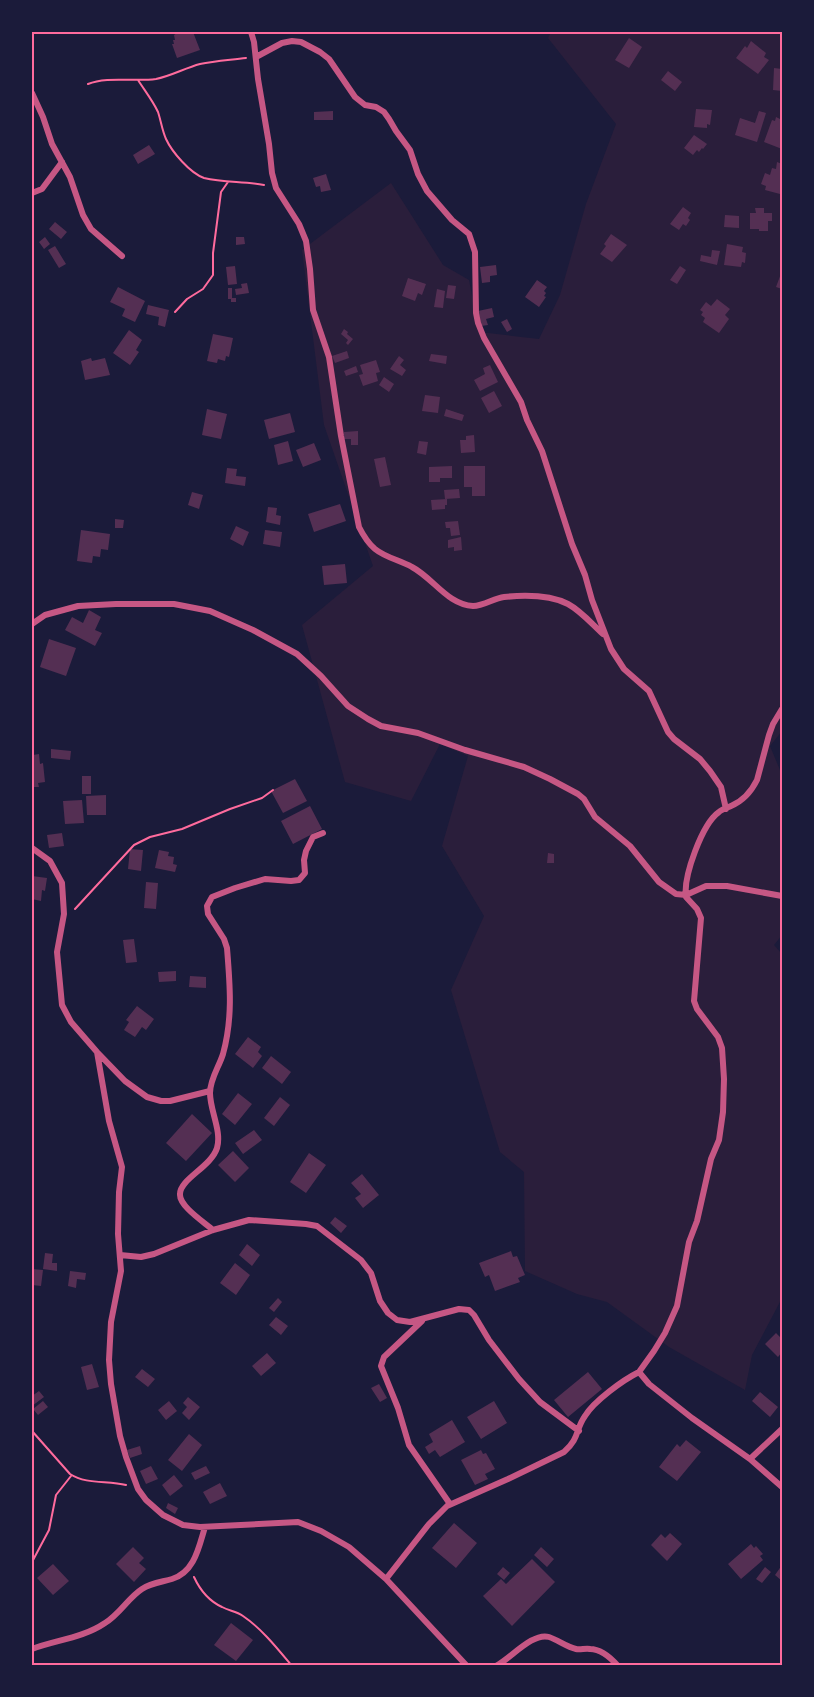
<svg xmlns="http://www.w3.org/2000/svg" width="814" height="1697" viewBox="0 0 814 1697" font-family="'Varela Round',sans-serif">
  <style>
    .green { fill: #2a1e3b }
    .building { fill: #542f53 }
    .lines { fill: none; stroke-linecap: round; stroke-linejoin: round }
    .path { stroke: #ff6b9d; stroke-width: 2 }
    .minor { stroke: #c65784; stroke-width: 6 }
    .neatline { fill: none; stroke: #ff6b9d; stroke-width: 2 }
  </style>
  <rect width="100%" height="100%" fill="#1b1b3a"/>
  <path class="green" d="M551,32H782V731L770,746L782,775V935L774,945L782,954V1298L752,1355L745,1390L669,1347L607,1302L577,1294L525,1271L524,1172L500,1152L451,990L484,916L442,846L468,756L440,744L411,801L345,782L302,625L373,566L324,425L302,250L391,183L443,265L469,280L479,332L539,339L560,295L586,204L616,124L548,38Z"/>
  <path class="building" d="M177,32H193L200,50L177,58L172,44H174L173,40H175L174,35L177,33Z
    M629,38L642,47L629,68L615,60Z
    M751,41L766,53L764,57L769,60L758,74L736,58L745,46L747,48Z
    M774,68L782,69V91L773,90Z
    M668,71L682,82L675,91L661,80Z
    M696,109L712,110L710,125L707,124V128L694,127Z
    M333,111V120H314V112Z
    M759,111L766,113L757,142L735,135L740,118L755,123Z
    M776,117L782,120V149L764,142L772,120L775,121Z
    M694,135L707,144L703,149L702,148L699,152L697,150L693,155L684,148Z
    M149,145L155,154L138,164L133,155Z
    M777,162L782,164V184L780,194L765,190L766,186L761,184L765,173L770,175L772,168L776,169Z
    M326,174L331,190L321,192L320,186L316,187L313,178Z
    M683,207L691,213L688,218L690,220L686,226L683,224L679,230L670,224Z
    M755,208H764V213H772V221H768V231H759V229H750V213H756Z
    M725,215L739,216V228L724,227Z
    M55,222L67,232L61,239L49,229Z
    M611,234L627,245L612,262L600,254L606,246L604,244Z
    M45,237L50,244L44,249L39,242Z
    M236,237H244L245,244L236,245Z
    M727,244L743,247L742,252L746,253L745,263L742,262L741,267L724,265Z
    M55,246L66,264L59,268L48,250Z
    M712,250L720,251L717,265L700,261L701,255L711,257Z
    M496,265L497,275L490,276V282L482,283L480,267Z
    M235,266L237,284L228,285L226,267Z
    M680,266L686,270L677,284L670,280Z
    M782,271V289L776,287Z
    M408,278L426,284L422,295L418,293L415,301L402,296Z
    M537,280L547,287L544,291L546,293L544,296L546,297L539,307L525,297Z
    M247,283L249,293L236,295L235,289L242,288L241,284Z
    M448,285L456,286L454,299L446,298Z
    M118,287L145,301L135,322L122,316L125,309L110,302Z
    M228,288H232V298H236V302H231V299H228Z
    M437,289L445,291L443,308L434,307Z
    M717,299L730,309L725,315L729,319L719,333L703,322L705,318L701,315L703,312L700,310L706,302L711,306Z
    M148,305L169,310L165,327L158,325L159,317L146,314Z
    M492,308L494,317L486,319L488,325L481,326L478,311Z
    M507,319L512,329L507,332L501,322Z
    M344,329L348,332L347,334L353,339L348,345L346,343L348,340L341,334Z
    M129,330L142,340L136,350L139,352L130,365L113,353Z
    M213,334L233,338L229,357L226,356L225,361L218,359L217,363L207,361Z
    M347,351L349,358L335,363L332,356Z
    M431,354L447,356L446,364L429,361Z
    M399,356L404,360L400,365L406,370L402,376L390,369Z
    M91,358L92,361L105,358L110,375L85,380L81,361Z
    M376,360L380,372L376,373L378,381L363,386L359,375L363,374L360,365Z
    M490,365L498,382L480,391L474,380L485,374L483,368Z
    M356,366L358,372L346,376L344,371Z
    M384,377L394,384L389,392L379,385Z
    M494,391L502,406L489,413L481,398Z
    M425,395L440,397L438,413L422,411Z
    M207,409L227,414L221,439L202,435Z
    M446,409L464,415L462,421L444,416Z
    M290,413L295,432L269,439L264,420Z
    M358,431V445H351V439H344V432Z
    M474,435L475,452L461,453L460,440H466V436Z
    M288,441L293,461L278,465L274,445Z
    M419,441L428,442L426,455L417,453Z
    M314,443L321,460L303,467L296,450Z
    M385,457L391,485L380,487L374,459Z
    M452,466V478H440V482H429V467Z
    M464,466H485V496H472V487H464Z
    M227,468L237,469L236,476L246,477L245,486L225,483Z
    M459,489L460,498L445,499L444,490Z
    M192,492L203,495L199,509L188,505Z
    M447,499V505H445V509L432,510L431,500Z
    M340,504L346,521L314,532L308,514Z
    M268,507L277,508L276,515L281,516L280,525L266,522Z
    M115,519L124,520L123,528H115Z
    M458,521L460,535L451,536L450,528H446L445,522Z
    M236,526L249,532L243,546L230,539Z
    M81,530L110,534L108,550L101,549L100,557L93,556L92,563L77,561Z
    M265,530L282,532L280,547L263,544Z
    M461,537L462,550L454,551V547L448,548V540Z
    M345,564L347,583L324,585L322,566Z
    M89,610L101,617L95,630L102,633L95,646L65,630L72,617L83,623Z
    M49,639L76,648L66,676L40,667Z
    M51,749L71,751L70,760L51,758Z
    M39,754L40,764L43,763L45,782L38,783L39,787H32V762H34L33,755Z
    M82,776H91V794H82Z
    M295,779L307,801L283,813L271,791Z
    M106,795V815H87L86,796Z
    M82,800L84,823L65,824L63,801Z
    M310,806L322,829L293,844L281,821Z
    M62,833L64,846L49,848L47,835Z
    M130,849L143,850L141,871L128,869Z
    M159,850L169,852L168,856L174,857L173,864L177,865L175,872L155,868Z
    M548,853L554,854V863H547Z
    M32,876L47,878L45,891L42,890L41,901L32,899Z
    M146,882L158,883L156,909L144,908Z
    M134,939L137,962L126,963L123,940Z
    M176,971V981L159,982L158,972Z
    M190,976L206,977V988L189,987Z
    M137,1006L154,1019L146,1030L142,1027L135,1037L124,1030L129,1022L126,1020Z
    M248,1037L261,1047L258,1052L262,1056L253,1068L235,1054Z
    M271,1056L291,1072L282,1084L262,1068Z
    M238,1093L252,1104L235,1125L222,1114Z
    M280,1097L290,1105L274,1126L264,1118Z
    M192,1114L212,1133L186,1161L166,1143Z
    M254,1130L262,1140L243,1154L235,1143Z
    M233,1151L249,1168L235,1182L218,1165Z
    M309,1153L326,1165L306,1193L290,1182Z
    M362,1174L379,1195L363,1208L355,1198L361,1194L351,1183Z
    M335,1217L347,1226L341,1233L330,1223Z
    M247,1244L260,1255L252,1266L239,1255Z
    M511,1251L513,1257L517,1256L525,1275L518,1278L520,1282L495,1291L489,1275L485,1277L479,1263Z
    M45,1253L53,1254L52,1263H57V1271L43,1269Z
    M235,1263L250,1275L236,1295L220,1283Z
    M32,1269L43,1270L41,1286L32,1285Z
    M70,1271L86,1273L85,1280L77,1279L76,1288L68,1286Z
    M278,1298L282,1302L274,1312L269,1308Z
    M276,1317L288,1326L281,1335L269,1325Z
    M776,1333L782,1339V1352L778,1357L765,1344Z
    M267,1353L276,1363L261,1376L252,1366Z
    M92,1364L99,1387L87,1390L81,1367Z
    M142,1369L155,1379L148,1387L135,1377Z
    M588,1372L602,1389L568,1417L554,1400Z
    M379,1384L387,1398L380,1402L371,1388Z
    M39,1391L44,1397L32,1406V1396Z
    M760,1392L778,1407L770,1417L752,1401Z
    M188,1397L200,1407L189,1420L182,1413L187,1407L183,1403Z
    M43,1401L48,1407L38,1415L33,1409Z
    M169,1401L177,1411L166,1420L158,1410Z
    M494,1401L507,1423L481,1439L467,1417Z
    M452,1420L465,1442L440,1457L435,1450L429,1454L425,1447L433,1442L429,1434Z
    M189,1434L202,1445L182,1471L168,1460Z
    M686,1440L701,1452L677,1481L659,1467L677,1444L680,1447Z
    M140,1446L142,1454L130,1458L127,1450Z
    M481,1450L483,1454L486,1453L495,1469L485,1474L488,1479L475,1485L461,1460Z
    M151,1466L158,1479L146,1484L140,1471Z
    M206,1466L210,1473L195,1480L191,1473Z
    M174,1475L183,1486L170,1496L162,1485Z
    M220,1483L227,1496L210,1504L203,1492Z
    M168,1503L178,1508L175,1514L166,1508Z
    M454,1523L477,1543L456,1568L432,1548Z
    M670,1533L682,1544L667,1561L651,1545L661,1534L665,1538Z
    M751,1544L754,1548L756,1546L763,1554L760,1556L763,1560L741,1579L728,1564Z
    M133,1547L144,1558L139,1563L146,1569L134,1582L116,1564Z
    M541,1547L554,1559L547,1567L534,1555Z
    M532,1559L555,1582L512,1626L483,1596L501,1579L506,1584Z
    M53,1564L69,1581L53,1595L37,1578Z
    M782,1565V1581L775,1575Z
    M503,1567L510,1573L504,1580L497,1574Z
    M765,1567L771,1572L762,1583L756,1579Z
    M231,1623L253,1640L236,1661L214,1645Z"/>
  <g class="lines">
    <path class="path" d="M138,80C145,91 153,101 158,112C161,121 162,130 166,139C172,152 190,173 204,178C224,183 244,181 264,185
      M88,84C107,76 134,82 156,79C171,76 185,68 200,64C215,61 231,60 246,58
      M175,312L187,299L203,289L213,275V253L221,192L228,182
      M75,909L134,845L150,837L182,829L230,809L262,798L273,790
      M32,1431L70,1474C87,1485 108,1480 126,1485
      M32,1562L49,1530L56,1495L71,1476
      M194,1577C200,1590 209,1601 222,1607C229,1611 236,1611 243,1616C262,1629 277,1648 292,1666"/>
    <path class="minor" d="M251,32L254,42L258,79L269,144L272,173L276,188L299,224L306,241L310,269L313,310L329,357L341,436L359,527C363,535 368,543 375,549C386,558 400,560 412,567C433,578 448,605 473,606C484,606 494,598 504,597C524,595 550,595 568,604C581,611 592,624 603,634
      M256,57L282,43L292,41L301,42L320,52L329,59L355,97L365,105L376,107L384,112L389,119L396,131L410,150L418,174L427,191L452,220L469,234L475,252L476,313L478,323L484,338L521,402L527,420L542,451L572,544L585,575L592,600L611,649L624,669L649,691L668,732L674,739L700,759L710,771L721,787L726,809
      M32,93L43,117L52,144L70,177L83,215L91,229L122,256
      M32,193L42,189L62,162
      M32,624L45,615L78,606L116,604H174L210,611L253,630L297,654L321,676L348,706L368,719L381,726L418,733L465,750L524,767L550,779L578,794L584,799L595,817L630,846L659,882L676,894L686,895L706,886H727L782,896
      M782,709L773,724L769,735L757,780C751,792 743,801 731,806C727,808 722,809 719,812C702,824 683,877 686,897L697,909L701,918L694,1001L697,1009L718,1037L722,1048L724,1079L723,1112L719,1140L711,1159L697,1221L689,1242L677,1306L665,1333L654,1351L639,1372L649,1384L692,1418L750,1459L782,1487
      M32,848L50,861L62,883L64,914L57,952L62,1005L71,1022L97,1052L125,1081L147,1097L161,1101H170L210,1091
      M97,1052L109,1121L122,1167L119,1192L118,1234L121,1271L111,1322L109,1360L111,1384L120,1436L126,1457L138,1489L146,1500L163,1515L183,1525L200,1527L298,1522L321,1531L349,1547L386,1579L467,1666
      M213,1230C204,1222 179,1206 180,1194C180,1179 211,1167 217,1148C222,1131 210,1111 210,1093C210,1079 219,1067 223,1054C233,1018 230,985 227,948L224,939L208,914L207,906L212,897L235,888L265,879L291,881L299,880L305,873L304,860L306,851L313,837L323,833
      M120,1255L141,1257L154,1254L213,1230L249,1220L306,1224L317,1226L361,1260L371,1273L380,1301L388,1313L397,1320L410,1322L459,1309L469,1310L474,1315L489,1340L519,1379L540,1402L579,1431
      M422,1321L384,1357L381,1366L398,1408L409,1445L450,1504
      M750,1459L782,1429
      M386,1579L429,1524L447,1506L508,1479L564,1452C580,1438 575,1430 585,1416C594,1401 623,1380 639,1372
      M32,1649C56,1640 83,1638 105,1623C120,1614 128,1598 142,1589C151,1583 162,1582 172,1579C195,1572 199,1546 205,1527
      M496,1666C511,1658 533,1632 549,1637C558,1640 567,1647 576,1649C580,1650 586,1648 590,1649C601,1649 611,1658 618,1666"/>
  </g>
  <rect width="814" height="1697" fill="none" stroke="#1b1b3a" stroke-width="66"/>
  <rect x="33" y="33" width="748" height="1631" class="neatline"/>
</svg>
